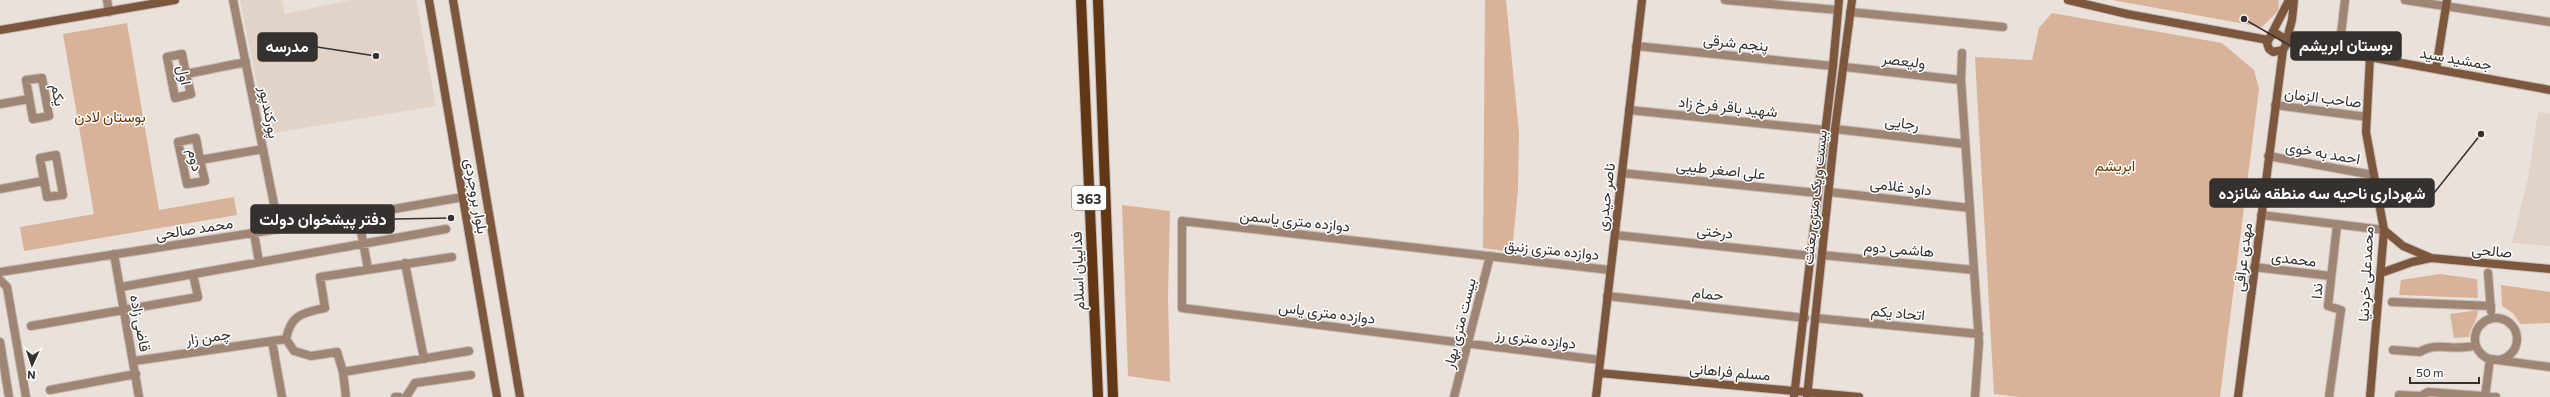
<svg xmlns="http://www.w3.org/2000/svg" width="2550" height="397" viewBox="0 0 2550 397" font-family="Commissioner,Vazirmatn,sans-serif">
  <style>
    .built { fill: #e2d3c8 }
    .green { fill: #d8b399 }
    .lines { fill: none; stroke-linecap: round; stroke-linejoin: round }
    .street-casing { stroke: #c7beb9; stroke-width: 10 }
    .secondary-casing { stroke: #c7beb9; stroke-width: 10 }
    .primary-casing { stroke: #c7beb9; stroke-width: 12 }
    .street { stroke: #9f8573; stroke-width: 8 }
    .secondary { stroke: #7c573e; stroke-width: 8 }
    .primary { stroke: #623716; stroke-width: 10 }
    .labels { text-anchor: middle; dominant-baseline: central; stroke-width: 3; stroke-linejoin: round; paint-order: stroke }
    .shield { fill: #fff; stroke: #726f6d; stroke-width: 1 }
    .shield-label { font-size: 14px; font-weight: bold; fill: #35312f }
    .street-label { font-size: 15px; fill: #35312f; stroke: #fff }
    .park-label { font-size: 15px; fill: #6b3400; stroke: #fff }
    .leader { fill: none; stroke: #35312f; stroke-width: 1.5 }
    .callout-dot { fill: #35312f; stroke: #fff; stroke-width: 1.5 }
    .callout { fill: #35312f; stroke: #35312f; stroke-width: 1.5 }
    .callout-label { font-size: 16px; text-anchor: middle; font-weight: bold; fill: #fff }
  </style>
  <rect width="100%" height="100%" fill="#ebe1db"/>
  <path class="built" d="M240,0H282L285,14L350,0H416L436,106L267,134Z
    M2538,112L2550,114V246L2512,243L2528,178Z"/>
  <path class="green" d="M1485,0H1506L1519,133L1518,190L1512,252L1483,248Z
    M2112,0H2279L2278,11L2262,27Z
    M2052,13L2222,43L2254,70L2259,89L2220,397H2020L1994,394L1975,57L2032,60L2039,28Z
    M127,23L159,210L234,197L237,215L24,251L20,227L94,214L63,34Z
    M1122,205L1170,211L1168,298L1170,382L1128,376Z
    M2440,274L2477,279L2478,298L2399,295L2401,280Z
    M2501,285L2550,292V323L2520,324L2513,313L2502,306Z
    M2478,310C2478,320 2470,327 2469,337L2454,338L2450,314Z"/>
  <g class="lines">
    <g class="street-casing">
      <path id="street" d="M107,0L109,12
        M233,0L279,229
        M1725,0L1838,10
        M2405,0L2550,22
        M1850,12L2003,27
        M1636,46L1833,66
        M2339,51L2345,0
        M1962,53L1961,80L1979,342L1975,397
        M1845,67L1961,80
        M186,74L182,54L167,57L175,98L191,94L186,74L246,62
        M42,78L49,116L33,119L26,80Z
        M0,104L29,99
        M2275,105L2367,117
        M1629,110L1825,130
        M1835,129L1965,144
        M56,155L63,195L47,197L40,158Z
        M2268,156L2373,175
        M200,160L196,138L178,142L187,184L205,181L200,160L263,149
        M1622,173L1817,193
        M0,189L43,181
        M1829,192L1970,208
        M358,215L368,269
        M2261,215L2384,230
        M254,233L259,262
        M1615,235L1812,256
        M114,254L139,397
        M1822,255L1974,270
        M452,257L320,277L325,308C303,313 291,314 286,339L294,351L311,356L337,352L343,372L469,351
        M405,263L424,359
        M2254,267L2331,276
        M0,272L279,229L463,197
        M2488,273L2491,311
        M0,280L7,287L26,397
        M121,287L446,229
        M1607,296L1805,318
        M2392,302L2491,306
        M1815,318L1979,334
        M2475 339a21 21 0 1 1 42 0a21 21 0 1 1-42 0Z
        M31,326L198,297L193,274
        M272,341L282,397
        M0,342L9,397
        M2393,350L2420,352C2436,341 2457,352 2476,345
        M1600,360L1182,308V221L1610,270
        M134,361L286,339
        M343,372L346,397
        M50,390L136,374
        M2399,395L2421,396L2428,392L2496,397
        M395,397H399
        M406,397L415,383L471,375
        M1454,397L1490,256
        M2329,397L2341,310L2328,306L2337,225
        M2485,397L2490,359L2550,367"/>
    </g>
    <g class="secondary-casing">
      <path id="secondary" d="M429,0L497,397
        M453,0L520,397
        M2068,0L2127,14L2268,40
        M2294,0L2292,20L2286,42L2550,90
        M0,30L175,0
        M2272,35L2277,34L2285,39L2286,45L2283,50L2273,52L2269,49L2267,43L2289,0
        M2436,69L2447,0
        M2384,230L2403,246L2431,258
        M2381,273L2412,262L2431,258L2550,269
        M1599,373L1859,397
        M1596,397L1642,0
        M1794,397L1833,66L1839,0
        M1807,397L1835,129L1852,0
        M2238,397L2283,50
        M2370,397L2384,230L2366,132L2370,57"/>
    </g>
    <g class="primary-casing">
      <path id="primary" d="M1081,0L1098,397
        M1098,0L1113,397"/>
    </g>
    <use href="#street" class="street"/>
    <use href="#secondary" class="secondary"/>
    <use href="#primary" class="primary"/>
  </g>
  <g class="labels">
    <rect class="shield" x="1072" y="186" width="34" height="24" rx="3"/>
    <g class="shield-label">
      <text x="1089" y="198">363</text>
    </g>
    <g class="street-label">
      <text transform="translate(1736 42) rotate(6)">پنجم شرقی</text>
      <text transform="translate(2456 58) rotate(10)">جمشید سید</text>
      <text transform="translate(1904 60) rotate(7)">ولیعصر</text>
      <text transform="translate(185 75) rotate(78)">اول</text>
      <text transform="translate(59 95) rotate(80)">یکم</text>
      <text transform="translate(2323 97) rotate(7)">صاحب الزمان</text>
      <text transform="translate(1728 106) rotate(6)">شهید باقر فرخ زاد</text>
      <text transform="translate(270 112) rotate(79)">پورکندپور</text>
      <text transform="translate(1902 122) rotate(7)">رجایی</text>
      <text transform="translate(2323 152) rotate(10)">احمد به خوی</text>
      <text transform="translate(196 160) rotate(78)">دوم</text>
      <text transform="translate(1721 169) rotate(6)">علی اصغر طیبی</text>
      <text transform="translate(1901 186) rotate(7)">داود غلامی</text>
      <text transform="translate(477 196) rotate(80)">بلوار بروجردی</text>
      <text transform="translate(1605 197) rotate(-83)">ناصر حیدری</text>
      <text transform="translate(1814 197) rotate(-84)">بیست و یک متری بعثت</text>
      <text transform="translate(1295 220) rotate(6)">دوازده متری یاسمن</text>
      <text transform="translate(194 228) rotate(-9)">محمد صالحی</text>
      <text transform="translate(1715 231) rotate(6)">درختی</text>
      <text transform="translate(1899 248) rotate(5)">هاشمی دوم</text>
      <text transform="translate(1552 249) rotate(6)">دوازده متری زنبق</text>
      <text transform="translate(2492 250) rotate(5)">صالحی</text>
      <text transform="translate(2242 257) rotate(-83)">مهدی عراقی</text>
      <text transform="translate(2294 258) rotate(7)">محمدی</text>
      <text transform="translate(1077 271) rotate(-92)">فداییان اسلام</text>
      <text transform="translate(2365 274) rotate(-87)">محمدعلی خردنیا</text>
      <text transform="translate(2316 291) rotate(-86)">ندا</text>
      <text transform="translate(1708 293) rotate(6)">حمام</text>
      <text transform="translate(1327 312) rotate(7)">دوازده متری یاس</text>
      <text transform="translate(1898 312) rotate(5)">اتحاد یکم</text>
      <text transform="translate(141 323) rotate(80)">قاضی زاده</text>
      <text transform="translate(1459 323) rotate(-76)">بیست متری بهار</text>
      <text transform="translate(208 336) rotate(-8)">چمن زار</text>
      <text transform="translate(1536 338) rotate(7)">دوازده متری رز</text>
      <text transform="translate(1730 371) rotate(5)">مسلم فراهانی</text>
    </g>
    <g class="park-label">
      <text x="110" y="116">بوستان لادن</text>
      <text x="2115" y="165">ابریشم</text>
    </g>
  </g>
  <path class="leader" d="M2244 19L2291 46M376 56L317 47M2481 134L2434 193M451 218L394 219"/>
  <g class="callout-dot">
    <circle cx="2244" cy="19" r="4"/>
    <circle cx="376" cy="56" r="4"/>
    <circle cx="2481" cy="134" r="4"/>
    <circle cx="451" cy="218" r="4"/>
  </g>
  <g class="callout">
    <rect x="2291" y="32" width="110" height="28" rx="4"/>
    <rect x="258" y="33" width="59" height="28" rx="4"/>
    <rect x="2210" y="179" width="224" height="28" rx="4"/>
    <rect x="251" y="205" width="143" height="28" rx="4"/>
  </g>
  <g class="callout-label">
    <text x="2346" y="51">بوستان ابریشم</text>
    <text x="287" y="52">مدرسه</text>
    <text x="2322" y="199">شهرداری ناحیه سه منطقه شانزده</text>
    <text x="323" y="225">دفتر پیشخوان دولت</text>
  </g>
  <g transform="translate(32 365) rotate(183)" stroke="#ffffff" stroke-width="3" paint-order="stroke">
  <path d="M0-3L7 15L0 10L-7 15Z" fill="#35312f"/>
  <text y="-6" font-size="11" font-weight="bold" text-anchor="middle" fill="#35312f">N</text>
  </g>
  <path d="M2410 377v6h69v-6" fill="none" stroke="#35312f" stroke-width="2"/>
  <text x="2416" y="377" font-size="12" fill="#35312f" stroke="#ffffff" stroke-width="3" paint-order="stroke">50 m</text>
</svg>
